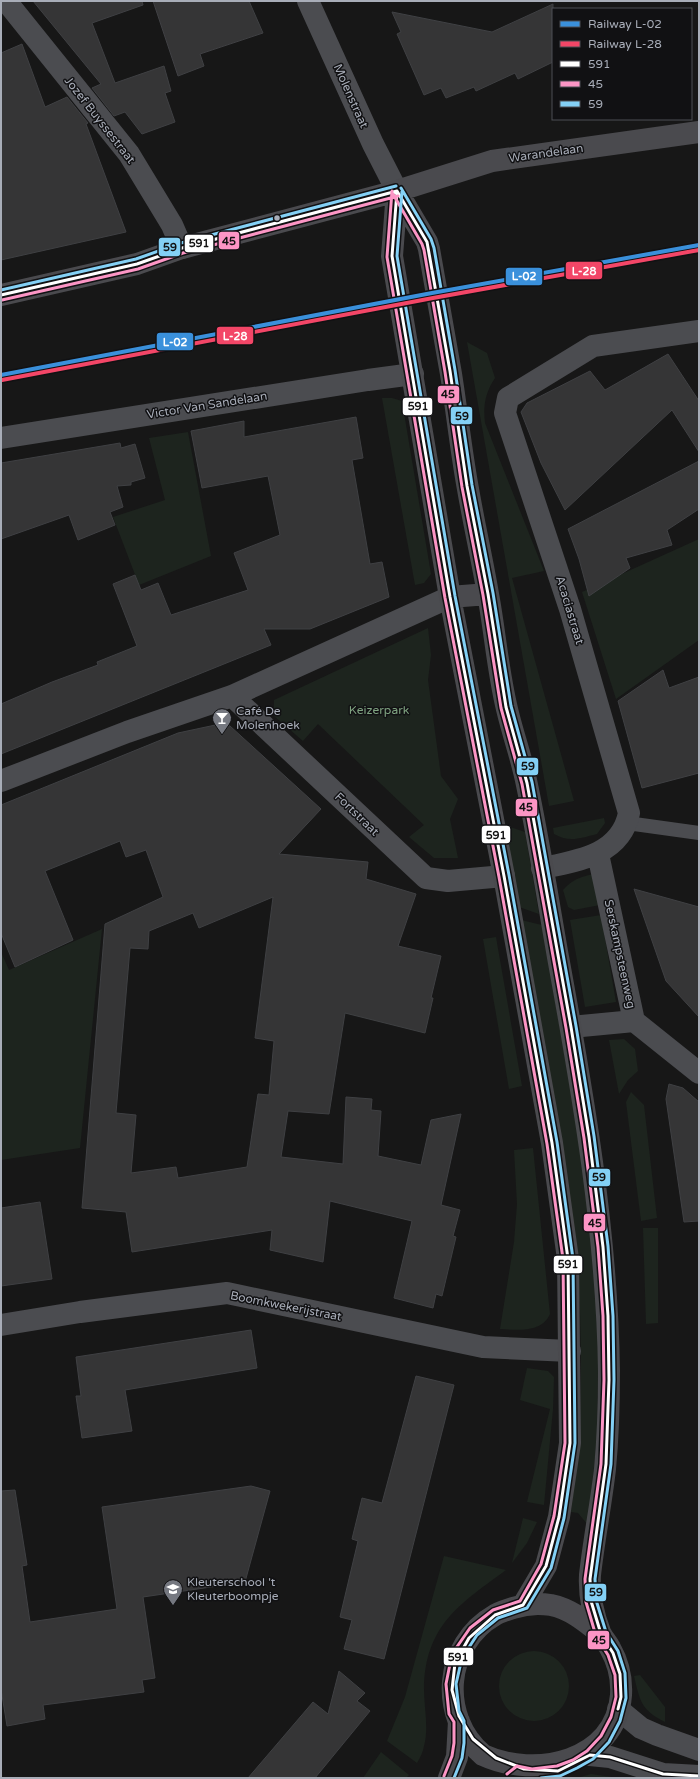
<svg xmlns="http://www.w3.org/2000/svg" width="700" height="1779" viewBox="0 0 700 1779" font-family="'Varela Round',sans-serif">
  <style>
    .green { fill: #1d241e }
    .building { fill: #353536; stroke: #3f4043; fill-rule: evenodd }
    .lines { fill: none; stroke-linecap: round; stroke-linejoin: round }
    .service { stroke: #4b4c50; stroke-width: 14 }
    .minor { stroke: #4b4c50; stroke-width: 22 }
    .tertiary { stroke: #4b4c50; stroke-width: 22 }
    .secondary { stroke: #4a4a4e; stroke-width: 22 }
    .bus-1-casing { stroke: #111113; stroke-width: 6 }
    .bus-2-casing { stroke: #111113; stroke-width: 6 }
    .bus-3-casing { stroke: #111113; stroke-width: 6 }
    .bus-1 { stroke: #fff; stroke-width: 3 }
    .bus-2 { stroke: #fc95c5; stroke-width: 3 }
    .bus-3 { stroke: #83d0f5; stroke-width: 3 }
    .rail-1-casing { stroke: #111113; stroke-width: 7 }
    .rail-2-casing { stroke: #111113; stroke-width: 7 }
    .rail-1 { stroke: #3a90db; stroke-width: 4 }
    .rail-2 { stroke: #f34667; stroke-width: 4 }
    .bus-dot { fill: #a8adb8; stroke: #111113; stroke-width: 1.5 }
    .labels { text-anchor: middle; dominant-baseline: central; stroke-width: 3; stroke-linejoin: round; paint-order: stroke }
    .street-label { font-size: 12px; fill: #a8adb8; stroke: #111113 }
    .park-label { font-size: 12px; fill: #7fa381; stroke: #111113 }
    .poi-label { font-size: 12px; fill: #a8adb8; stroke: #111113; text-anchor: start }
    .line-badge { stroke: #111113; stroke-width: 1.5 }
    .badge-label { font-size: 11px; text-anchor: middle; font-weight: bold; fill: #fff }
    .pale-badge-label { font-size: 11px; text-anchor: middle; font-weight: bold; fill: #111 }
  </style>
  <rect width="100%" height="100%" fill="#171717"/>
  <path class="green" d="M467,342L487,353L495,378C485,393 483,406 485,423L544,571L512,578L574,801L549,806Z
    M382,398H392L402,401L431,574L424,583L415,585Z
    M188,432L211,556L139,585L113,517L165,500L149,438Z
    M699,539V640L616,699L582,592Z
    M428,628L431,655L428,680L441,776L458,799L450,819L458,858H434L409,837L424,825L318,724L303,741L274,716V700Z
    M604,818L605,823L597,834C580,838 570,843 554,834L553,828Z
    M504,825L525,832L539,914L519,907Z
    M594,874L600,905L574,910L568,907L563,890C573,879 580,877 594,874Z
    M601,915L616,1002L585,1007L570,920Z
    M521,920L542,925L583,1162L599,1307L597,1438L588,1525L578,1513L571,1512L580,1438L581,1361L580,1310L573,1226Z
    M102,929L80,1148L1,1160V952L9,970Z
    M496,937L522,1086L509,1089L483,939Z
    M624,1039L635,1049L638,1071L628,1080L619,1094L609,1040Z
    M631,1092L644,1105L657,1218L641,1221L626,1102Z
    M533,1148L550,1314C542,1333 517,1330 500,1329L514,1242L517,1204L514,1150Z
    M643,1228H658V1323L646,1324Z
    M527,1368L548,1371L554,1377L553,1409L544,1505L527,1502L550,1409L520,1400Z
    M523,1518L537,1522L527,1543L512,1563Z
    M444,1556L506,1570C460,1604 425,1625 424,1689C424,1708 429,1728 424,1746C423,1752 420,1758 417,1763L387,1741L405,1697Z
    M499 1686a35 35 0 1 1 70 0a35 35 0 1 1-70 0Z
    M640,1675L665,1707V1722C641,1710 640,1701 634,1676Z
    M381,1752L409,1775L406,1778H363Z
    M591,1774L619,1778H577Z"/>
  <path class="building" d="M33,1H142L143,5L92,23L115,83L164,66L171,91L165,93L175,122L142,134L125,112L114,116L92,88L101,84Z
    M153,1H249L263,33L200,54L204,66L178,76Z
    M553,4V62L518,79L515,73L476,91L474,87L446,98L441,88L424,95L397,34L401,32L392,12L492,32Z
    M22,44L45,107L67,97L88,123L86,124L126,232L1,260V53Z
    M668,354L699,401V452L672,410L565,510L541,463L521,412L527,403L590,371L605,390Z
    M356,417L363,458L352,460L370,564L382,562L389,597L310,629H264L271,645L1,754V704L52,682L98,665L97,662L137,646L113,584L135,575L141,590L158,583L171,615L248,590L234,553L280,535L268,476L202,488L191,431L244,421V437Z
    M120,443L121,448L135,444L145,478L131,482V485L117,486L123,507L110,512L115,525L78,540L69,515L1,539V463Z
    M699,461V509L667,530L672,545L626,558L630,568L589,596L579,559L568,529Z
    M663,670L669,688L699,677V773L642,788L618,701Z
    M220,724L230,726L321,809L279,854L368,862L366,879L416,894L398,946L441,956L431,998H433L425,1033L345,1013L329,1114L288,1111L281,1157L343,1164L346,1097L372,1099L371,1110L381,1111L378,1156L421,1165L431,1120L461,1114L441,1205L460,1210L453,1236L456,1237L442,1296L436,1294L433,1308L394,1298L412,1221L330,1201L323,1262L270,1250L272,1230L132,1252L126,1212L82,1208L105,924L163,897L146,850L126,857L120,841L45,871L73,940L15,967L1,933V805L178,733ZM273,897L255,1038L274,1041L269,1095L258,1094L247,1167L178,1178L176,1167L131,1173L136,1115L116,1113L130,948L148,949L149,931L193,913L199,928Z
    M634,889L699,907V1017L666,981Z
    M669,1084L683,1088L699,1102V1221L684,1222L666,1099Z
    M40,1202L52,1279L1,1286V1208Z
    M251,1330L257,1368L125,1390L132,1431L82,1438L76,1396H81L76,1357Z
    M416,1376L454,1385L384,1659L344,1649L352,1620L340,1617L358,1541L352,1539L362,1498L382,1503Z
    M251,1486L270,1491L245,1582L143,1597L155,1678L142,1680L144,1692L43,1705L45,1719L7,1726L1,1689V1491L15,1490L27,1565L22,1566L30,1622L117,1609L102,1507Z
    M339,1671L365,1693L357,1701L370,1711L315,1778H248L313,1702L328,1714Z"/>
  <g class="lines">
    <path class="service" d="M627,823L699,833"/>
    <path class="minor" d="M6,1L129,154L172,225L182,248
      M1,438L368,380L413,374
      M232,696L426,878L448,881L504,876
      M1,781L127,732L232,696L450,597
      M598,854L634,1021L699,1073
      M542,868C577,861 621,855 629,813L570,609L505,413L508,398L593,346L699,331
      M571,1027L634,1021
      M1,1325L80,1312L227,1293L483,1347L570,1351"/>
    <path class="tertiary" d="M308,1L373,144L397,191
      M618,1709L641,1728L657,1735L699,1750
      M590,1755L610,1757L663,1774L699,1776"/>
    <path class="secondary" d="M397,191L427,242L429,249C436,291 444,332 451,374C457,412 461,451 468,489C474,524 482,559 488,594C495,632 498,672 507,709C513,735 522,759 527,785C539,842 548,900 558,957C583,1094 607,1232 609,1371C609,1403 608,1437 605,1469C601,1504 594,1539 590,1575C589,1593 593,1614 600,1632C603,1639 607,1642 610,1648C618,1662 622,1679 621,1695C616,1762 535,1779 483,1755C438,1717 444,1644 495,1615C497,1613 510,1609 513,1608C525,1604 539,1603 551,1605C571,1609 586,1622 601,1634
      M397,191L392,256L450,597L504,876L552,1143L568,1259L570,1443L559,1517L546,1566L523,1605
      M1,295L137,264L182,248L397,191L492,161L699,132
      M450,597L488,594
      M449,1778L457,1757L459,1721"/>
    <g class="bus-1-casing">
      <path id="bus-1" d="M397,191L392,256L450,597L504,876L552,1143L568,1259L570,1443L559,1517L546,1566L523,1605L495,1615L469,1638L455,1663L452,1690L459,1716L473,1739L496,1758L524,1769L558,1771L590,1755
        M397,191L427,242L450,371L467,486L488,594L506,707L527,783L571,1027L589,1137L603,1247L608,1316L609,1380L606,1464L590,1579L591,1601L601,1634L613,1653L620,1674L621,1697L618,1709
        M1,295L137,264L182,248L397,191
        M590,1755L610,1757L663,1774L699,1776"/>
    </g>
    <g class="bus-2-casing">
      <path id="bus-2" d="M392,191L387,257L445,598L499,877L547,1144L563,1259L565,1443L554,1516L541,1564L520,1601L493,1610L470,1628L452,1654L446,1684L449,1714L454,1722V1743L452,1756L444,1776
        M393,194L422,244L424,250L445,372L462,487L483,595L501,708L522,784L566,1028L584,1138L598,1247L603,1316L604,1380L601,1464L585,1579L586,1602L596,1636L608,1655L615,1675L616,1697L611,1717L601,1736L587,1751L573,1760L557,1766L532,1769L517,1766L507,1774
        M2,300L138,269L183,253L398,196"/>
    </g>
    <g class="bus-3-casing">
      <path id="bus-3" d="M401,188L431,239L434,248L455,370L472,485L493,593L511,706L532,782L576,1026L594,1136L608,1246L613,1316L614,1380L611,1464L595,1579L596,1600L606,1632L618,1651L625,1673L626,1698L620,1721L609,1742L593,1759L577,1768L560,1776L541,1778
        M402,191L397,256L455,596L509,875L557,1142L573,1259L575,1443L564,1518L551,1568L527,1608L498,1618L477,1635L462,1658L456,1684L459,1711L464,1721V1743L462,1758L454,1778
        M1,290L136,259L181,243L396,186"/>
    </g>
    <use href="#bus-1" class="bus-1"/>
    <use href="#bus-2" class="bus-2"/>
    <use href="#bus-3" class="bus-3"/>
    <g class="rail-1-casing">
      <path id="rail-1" d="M1,375L432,293L699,245"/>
    </g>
    <g class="rail-2-casing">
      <path id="rail-2" d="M2,380L433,298L699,250"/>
    </g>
    <use href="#rail-1" class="rail-1"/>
    <use href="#rail-2" class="rail-2"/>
  </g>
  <defs>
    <g id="bar-pin" transform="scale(1)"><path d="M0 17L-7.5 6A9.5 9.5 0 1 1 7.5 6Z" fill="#757880" stroke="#111113"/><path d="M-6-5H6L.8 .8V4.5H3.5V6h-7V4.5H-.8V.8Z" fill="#fff"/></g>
    <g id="school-pin" transform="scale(1)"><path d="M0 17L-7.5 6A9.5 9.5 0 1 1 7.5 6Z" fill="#757880" stroke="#111113"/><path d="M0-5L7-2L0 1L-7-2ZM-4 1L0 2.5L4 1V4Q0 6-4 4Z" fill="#fff"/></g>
  </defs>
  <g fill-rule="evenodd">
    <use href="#bar-pin" x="222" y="718"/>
    <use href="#school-pin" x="173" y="1589"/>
  </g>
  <circle class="bus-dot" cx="277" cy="218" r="3.5"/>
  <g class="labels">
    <g class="street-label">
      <text transform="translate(351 96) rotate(66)">Molenstraat</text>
      <text transform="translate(100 120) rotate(52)">Jozef Buyssestraat</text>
      <text transform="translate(546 153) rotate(-8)">Warandelaan</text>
      <text transform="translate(207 405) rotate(-9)">Victor Van Sandelaan</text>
      <text transform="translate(570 610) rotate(73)">Acaciastraat</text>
      <text transform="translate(357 814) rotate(44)">Fortstraat</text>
      <text transform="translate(620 954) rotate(78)">Serskampsteenweg</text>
      <text transform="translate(286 1306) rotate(11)">Boomkwekerijstraat</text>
    </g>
    <g class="park-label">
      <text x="379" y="710">Keizerpark</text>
    </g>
    <g class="poi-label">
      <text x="236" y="711">Café De<tspan x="236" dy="14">Molenhoek</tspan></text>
      <text x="187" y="1582">Kleuterschool 't<tspan x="187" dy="14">Kleuterboompje</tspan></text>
    </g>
  </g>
  <g class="line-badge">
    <rect x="218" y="231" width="22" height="19" rx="4" fill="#fc95c5"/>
    <rect x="184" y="234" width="30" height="19" rx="4" fill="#fff"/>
    <rect x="158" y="237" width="23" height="20" rx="4" fill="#83d0f5"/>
    <rect x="565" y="261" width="38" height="19" rx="4" fill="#f34667"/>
    <rect x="505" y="267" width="38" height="19" rx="4" fill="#3a90db"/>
    <rect x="216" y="326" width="38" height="19" rx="4" fill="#f34667"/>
    <rect x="156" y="332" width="38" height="19" rx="4" fill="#3a90db"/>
    <rect x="437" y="385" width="23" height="19" rx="4" fill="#fc95c5"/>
    <rect x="402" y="397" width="31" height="19" rx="4" fill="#fff"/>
    <rect x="450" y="406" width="23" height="19" rx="4" fill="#83d0f5"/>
    <rect x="516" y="757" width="23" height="19" rx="4" fill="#83d0f5"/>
    <rect x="515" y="798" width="23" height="19" rx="4" fill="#fc95c5"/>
    <rect x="481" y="825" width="30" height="19" rx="4" fill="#fff"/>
    <rect x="588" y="1168" width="23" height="19" rx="4" fill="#83d0f5"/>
    <rect x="583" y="1213" width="23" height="19" rx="4" fill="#fc95c5"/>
    <rect x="553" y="1255" width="30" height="19" rx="4" fill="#fff"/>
    <rect x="584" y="1583" width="23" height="19" rx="4" fill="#83d0f5"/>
    <rect x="587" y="1630" width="23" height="20" rx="4" fill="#fc95c5"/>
    <rect x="443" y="1647" width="31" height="19" rx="4" fill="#fff"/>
  </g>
  <g class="badge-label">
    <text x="584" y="275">L-28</text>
    <text x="524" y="280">L-02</text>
    <text x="235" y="340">L-28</text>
    <text x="175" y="346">L-02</text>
  </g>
  <g class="pale-badge-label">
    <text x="229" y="245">45</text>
    <text x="199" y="247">591</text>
    <text x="170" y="251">59</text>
    <text x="448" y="398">45</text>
    <text x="418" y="410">591</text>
    <text x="462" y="420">59</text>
    <text x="528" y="770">59</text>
    <text x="526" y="811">45</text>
    <text x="496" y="839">591</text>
    <text x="599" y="1181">59</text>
    <text x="595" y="1227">45</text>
    <text x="568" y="1268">591</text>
    <text x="596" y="1596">59</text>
    <text x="599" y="1644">45</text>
    <text x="458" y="1661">591</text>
  </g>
  <rect width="700" height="1779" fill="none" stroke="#a8adb8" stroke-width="4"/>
  <rect x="552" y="8" width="140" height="112" fill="#111113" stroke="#4d4f55"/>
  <rect x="560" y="21" width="20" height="6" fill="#3a90db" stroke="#4d4f55"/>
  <text x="588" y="28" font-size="12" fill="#a8adb8">Railway L-02</text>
  <rect x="560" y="41" width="20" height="6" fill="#f34667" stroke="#4d4f55"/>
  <text x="588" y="48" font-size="12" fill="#a8adb8">Railway L-28</text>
  <rect x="560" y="61" width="20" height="6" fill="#ffffff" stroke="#4d4f55"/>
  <text x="588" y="68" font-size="12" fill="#a8adb8">591</text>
  <rect x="560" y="81" width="20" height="6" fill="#fc95c5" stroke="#4d4f55"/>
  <text x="588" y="88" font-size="12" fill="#a8adb8">45</text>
  <rect x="560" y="101" width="20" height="6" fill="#83d0f5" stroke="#4d4f55"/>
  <text x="588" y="108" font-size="12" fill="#a8adb8">59</text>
</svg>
